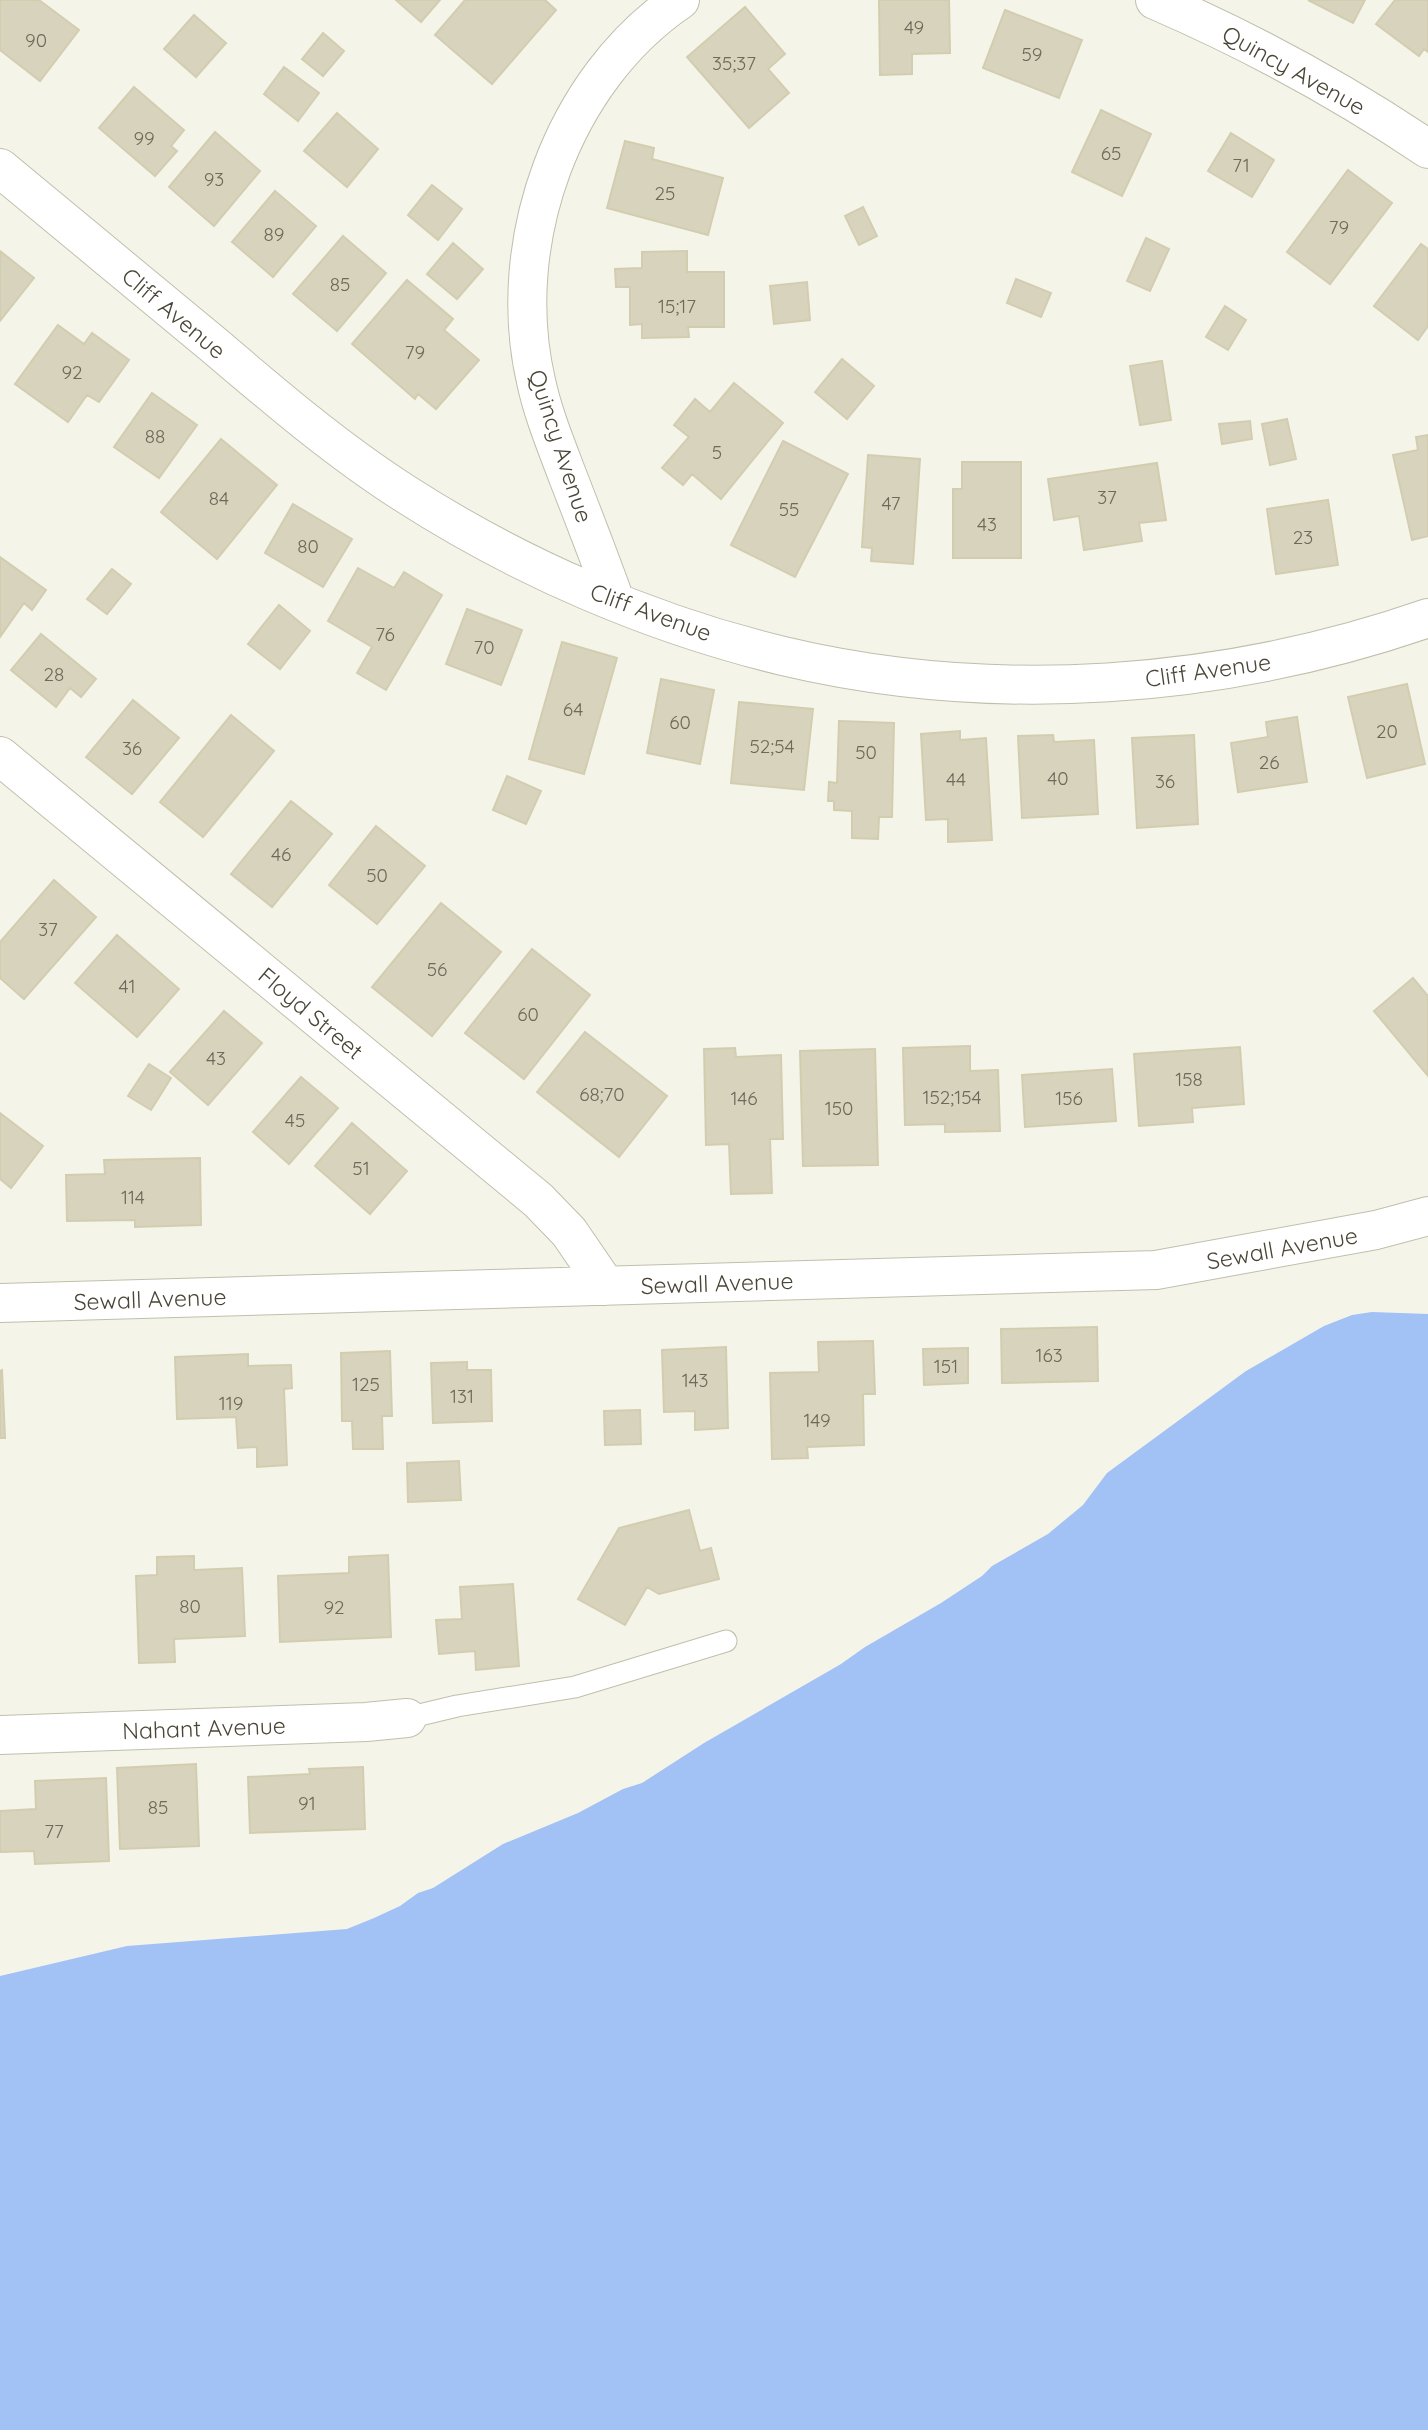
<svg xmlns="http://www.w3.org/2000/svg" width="1428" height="2430" viewBox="0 0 1428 2430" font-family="Quicksand,sans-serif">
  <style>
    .water { fill: #a2c1f5 }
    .building { fill: #d8d3bd; stroke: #d3cdb0; stroke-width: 2 }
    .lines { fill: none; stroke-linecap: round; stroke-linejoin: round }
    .lane-casing { stroke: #c1bfab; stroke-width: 23 }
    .street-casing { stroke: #c1bfab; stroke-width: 40 }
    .lane { stroke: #fff; stroke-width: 21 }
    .street { stroke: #fff; stroke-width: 38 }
    .labels { text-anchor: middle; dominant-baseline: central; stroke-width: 6; stroke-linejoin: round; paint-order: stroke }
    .number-label { font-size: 19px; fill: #6e6958 }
    .street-label { font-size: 23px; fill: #4a4637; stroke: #fff }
  </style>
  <rect width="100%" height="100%" fill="#f5f4e9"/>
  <path class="water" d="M1372,1312L1428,1314V2430H0V1976L127,1946L347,1929L374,1918L400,1906L418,1893L433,1888L503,1844L578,1813L623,1789L642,1783L704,1743L841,1664L865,1647L941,1603L982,1576L992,1566L1048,1534L1083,1505L1107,1473L1246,1371L1324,1326L1352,1315Z"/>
  <path class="building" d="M0,0H39L79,30L40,81L0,50Z
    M396,0H440L421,22Z
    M465,0H545L556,10L492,84L435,35Z
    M879,0H949L950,53L912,54V74L880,75Z
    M1308,0H1365L1353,23Z
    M1395,0H1428V52L1424,49L1419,56L1376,24Z
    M745,7L785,54L768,69L789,93L749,128L687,57Z
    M1005,10L1082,40L1059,98L983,68Z
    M194,15L226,43L196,77L164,49Z
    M323,33L344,51L323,76L302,59Z
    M284,67L319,93L298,121L264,94Z
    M134,87L184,130L171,146L177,151L155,176L99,128Z
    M1101,110L1151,134L1122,196L1072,172Z
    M337,113L378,149L347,187L304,151Z
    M215,132L260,171L214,226L169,187Z
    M1231,133L1274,160L1252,197L1208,171Z
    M625,141L654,148L652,159L723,178L708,235L607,208Z
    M1348,170L1392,203L1330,284L1287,252Z
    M432,185L462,209L438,240L408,215Z
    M275,191L316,226L273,277L232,242Z
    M863,207L877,236L859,245L845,216Z
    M343,236L386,273L337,331L293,294Z
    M1146,238L1169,249L1150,291L1127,281Z
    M453,243L483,269L457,299L427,274Z
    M1421,244L1428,249V326L1418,340L1374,306Z
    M0,251L34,278L0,321Z
    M687,251V272H724V327H688L689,337L642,338V324L630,325V287H616L615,269L642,268V252Z
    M1016,279L1051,293L1041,317L1007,303Z
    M407,280L453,319L444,330L479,360L436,409L418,394L415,399L352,344Z
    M807,282L810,320L774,324L770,286Z
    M1225,306L1246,320L1228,350L1206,337Z
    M58,325L84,344L92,333L129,360L99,402L87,395L68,422L15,384Z
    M842,359L874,386L847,419L815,392Z
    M1162,361L1171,420L1140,425L1130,366Z
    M734,383L783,423L721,499L692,474L683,485L662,468L689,437L674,425L695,399L710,412Z
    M152,393L197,425L159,478L114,447Z
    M1287,419L1296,459L1270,465L1262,424Z
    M1250,421L1252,439L1222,444L1219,424Z
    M1428,435V536L1412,540L1393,455L1418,450L1416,437Z
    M221,439L277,485L217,559L161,512Z
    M783,441L848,474L795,577L731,545Z
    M868,455L920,459L913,564L871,561L872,548L862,547Z
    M962,462H1021V558H953V489H962Z
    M1157,463L1166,520L1139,523L1142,541L1084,550L1079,516L1054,520L1048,479Z
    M1328,500L1338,565L1276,574L1267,509Z
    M293,504L352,539L323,587L265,553Z
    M0,557L46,590L32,610L24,603L0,637Z
    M358,568L394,588L404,572L442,595L386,690L357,673L372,647L328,621Z
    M112,569L131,584L107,614L87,599Z
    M279,605L310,631L280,669L248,644Z
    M467,609L522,630L501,685L446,664Z
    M41,634L96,679L81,697L70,688L56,707L11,670Z
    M562,642L617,658L584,774L529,759Z
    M661,679L714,690L700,764L647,753Z
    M1407,684L1425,764L1367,778L1348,697Z
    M133,700L179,738L132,794L86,757Z
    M739,702L813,709L804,790L731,783Z
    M231,715L274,751L203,837L160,802Z
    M1297,717L1307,782L1238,792L1231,743L1268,737L1266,722Z
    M839,721L894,723L892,817H879L878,839L852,838V811L834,810V801H828L829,782L837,783Z
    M960,731V740L986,738L992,840L948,842V819L926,820L921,734Z
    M1053,735L1054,742L1094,740L1098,814L1022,818L1018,736Z
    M1194,735L1198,824L1137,828L1132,738Z
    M507,776L541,791L526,824L493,810Z
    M291,801L332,834L272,907L231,874Z
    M376,826L425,866L377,924L329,885Z
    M54,880L96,917L24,999L0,978V942Z
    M441,903L501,952L432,1036L372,987Z
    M117,935L179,989L137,1037L75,983Z
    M532,949L590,995L524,1079L465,1033Z
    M1413,978L1428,996V1076L1374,1011Z
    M224,1011L262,1043L208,1105L170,1072Z
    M585,1032L667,1096L619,1157L537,1092Z
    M970,1046V1071L998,1070L1000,1131L945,1132V1124L905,1125L903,1048Z
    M1240,1047L1244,1104L1192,1108L1193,1122L1139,1126L1134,1054Z
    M735,1048L736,1057L781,1055L783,1139H770L772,1193L731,1194L729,1144L706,1145L704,1049Z
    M875,1049L878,1165L803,1166L800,1051Z
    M149,1064L171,1078L151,1110L128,1096Z
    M1112,1069L1116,1121L1025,1127L1022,1075Z
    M301,1077L338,1108L289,1164L253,1132Z
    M0,1113L43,1146L11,1188L0,1179Z
    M352,1123L407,1171L370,1214L315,1166Z
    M200,1158L201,1225L135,1227V1220L67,1221L66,1175L105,1174L104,1160Z
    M1097,1327L1098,1381L1002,1383L1001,1329Z
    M873,1341L875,1394H863L864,1445L807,1447L808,1458L772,1459L770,1373L819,1372L818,1342Z
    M726,1347L728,1428L695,1430V1411L664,1412L662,1350Z
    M968,1348V1383L924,1385L923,1349Z
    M390,1351L392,1416H382L383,1449H353L352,1421H342L341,1353Z
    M248,1354V1366L291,1365L292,1388L284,1389L287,1465L257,1467V1447L238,1448L236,1417L177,1419L175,1357Z
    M467,1362V1370H491L492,1421L433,1423L431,1363Z
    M2,1370L5,1438H0V1371Z
    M640,1410L641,1444L605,1445L604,1411Z
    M459,1461L461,1500L408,1502L407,1463Z
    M689,1510L700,1551L711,1548L719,1579L659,1594L647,1587L625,1625L578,1599L619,1528Z
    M388,1555L391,1637L280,1642L278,1576L349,1573V1557Z
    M194,1556V1570L242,1568L245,1636L174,1639L175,1662L139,1663L136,1576L157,1575V1557Z
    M513,1584L519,1666L476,1670L475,1651L439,1654L436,1620L462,1619L460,1587Z
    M196,1764L199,1846L120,1849L117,1768Z
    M363,1767L365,1829L250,1833L248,1777L310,1774L309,1769Z
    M106,1778L109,1861L35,1864L34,1851L0,1852V1811L36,1809L35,1781Z"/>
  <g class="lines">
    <g class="lane-casing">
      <path id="lane" d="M407,1718L457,1706L575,1687L726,1641"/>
    </g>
    <g class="street-casing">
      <path id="street" d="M1155,0C1250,41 1342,91 1428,149
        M0,168C72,227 143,287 215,346C276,398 337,450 404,493C519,567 650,624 783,656C994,706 1224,689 1428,618
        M615,601C600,559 584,518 568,477C556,445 543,414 536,381C504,243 562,80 680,0
        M0,756L538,1200L569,1232L606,1286
        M0,1303L1156,1270L1376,1230L1428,1216
        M0,1735L366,1722L407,1718"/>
    </g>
    <use href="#lane" class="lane"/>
    <use href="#street" class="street"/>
  </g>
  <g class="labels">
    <g class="number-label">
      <text x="914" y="27">49</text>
      <text x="36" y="40">90</text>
      <text x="1032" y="54">59</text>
      <text x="734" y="63">35;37</text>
      <text x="144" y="138">99</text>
      <text x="1111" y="153">65</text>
      <text x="1241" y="165">71</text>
      <text x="214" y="179">93</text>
      <text x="665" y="193">25</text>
      <text x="1339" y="227">79</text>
      <text x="274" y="234">89</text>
      <text x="340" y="284">85</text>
      <text x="677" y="306">15;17</text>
      <text x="415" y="352">79</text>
      <text x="72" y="372">92</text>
      <text x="155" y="436">88</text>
      <text x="717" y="452">5</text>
      <text x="1107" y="497">37</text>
      <text x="219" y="498">84</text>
      <text x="891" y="503">47</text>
      <text x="789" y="509">55</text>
      <text x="987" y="524">43</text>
      <text x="1303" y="537">23</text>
      <text x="308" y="546">80</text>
      <text x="385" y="634">76</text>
      <text x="484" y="647">70</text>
      <text x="54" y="674">28</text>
      <text x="573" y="709">64</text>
      <text x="680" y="722">60</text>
      <text x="1387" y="731">20</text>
      <text x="772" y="746">52;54</text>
      <text x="132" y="748">36</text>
      <text x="866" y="752">50</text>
      <text x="1269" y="762">26</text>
      <text x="1058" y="778">40</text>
      <text x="956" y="779">44</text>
      <text x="1165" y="781">36</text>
      <text x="281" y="854">46</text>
      <text x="377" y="875">50</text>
      <text x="48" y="929">37</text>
      <text x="437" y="969">56</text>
      <text x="127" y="986">41</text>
      <text x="528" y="1014">60</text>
      <text x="216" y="1058">43</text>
      <text x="1189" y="1079">158</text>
      <text x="602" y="1094">68;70</text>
      <text x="952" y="1097">152;154</text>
      <text x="744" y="1098">146</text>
      <text x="1069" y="1098">156</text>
      <text x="839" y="1108">150</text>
      <text x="295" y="1120">45</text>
      <text x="361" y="1168">51</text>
      <text x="133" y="1197">114</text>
      <text x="1049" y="1355">163</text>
      <text x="946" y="1366">151</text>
      <text x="695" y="1380">143</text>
      <text x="366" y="1384">125</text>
      <text x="462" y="1396">131</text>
      <text x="231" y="1403">119</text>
      <text x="817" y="1420">149</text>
      <text x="190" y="1606">80</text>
      <text x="334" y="1607">92</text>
      <text x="307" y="1803">91</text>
      <text x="158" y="1807">85</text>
      <text x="54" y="1831">77</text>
    </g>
    <g class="street-label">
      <text transform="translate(1294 70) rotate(29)">Quincy Avenue</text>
      <text transform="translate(174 313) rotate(40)">Cliff Avenue</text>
      <text transform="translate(561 446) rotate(72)">Quincy Avenue</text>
      <text transform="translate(651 612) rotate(20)">Cliff Avenue</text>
      <text transform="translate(1208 670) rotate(-8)">Cliff Avenue</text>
      <text transform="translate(311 1013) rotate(40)">Floyd Street</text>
      <text transform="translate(1282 1248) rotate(-10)">Sewall Avenue</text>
      <text transform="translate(717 1283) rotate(-2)">Sewall Avenue</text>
      <text transform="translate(150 1299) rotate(-2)">Sewall Avenue</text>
      <text transform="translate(204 1728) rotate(-2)">Nahant Avenue</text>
    </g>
  </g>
</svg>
